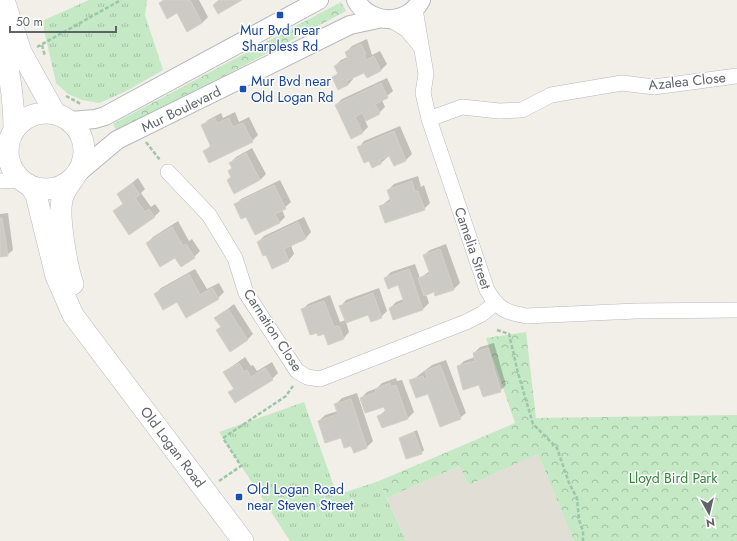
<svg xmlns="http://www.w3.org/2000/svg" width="737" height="541" viewBox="0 0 737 541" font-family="Jost,sans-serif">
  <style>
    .education { fill: #e1ded6 }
    .grass { fill: url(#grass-tufts) }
    .forest { fill: url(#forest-crowns) }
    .shadow { fill: #0003 }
    .building { fill: #cccac5; stroke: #d6d1c6 }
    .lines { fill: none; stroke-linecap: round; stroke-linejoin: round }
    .minor-casing { stroke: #b5b8bc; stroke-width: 16 }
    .tertiary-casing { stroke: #b5b8bc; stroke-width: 20 }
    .secondary-casing { stroke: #b6babf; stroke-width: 22 }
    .path { stroke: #9cc7a9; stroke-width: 2.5; stroke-dasharray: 4 2; stroke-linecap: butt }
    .minor { stroke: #fff; stroke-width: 15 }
    .tertiary { stroke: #fff; stroke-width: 18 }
    .secondary { stroke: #fff; stroke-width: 21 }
    .transit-dot { fill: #1a4fb4; stroke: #fff; stroke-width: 1.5 }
    .labels { text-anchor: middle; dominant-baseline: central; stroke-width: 3; stroke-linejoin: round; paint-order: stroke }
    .transit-label { font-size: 14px; fill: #164399; stroke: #fff; text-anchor: start }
    .street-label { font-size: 14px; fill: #5f6368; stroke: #fff }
    .park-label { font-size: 14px; fill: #348238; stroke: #fff }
  </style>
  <defs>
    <pattern id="grass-tufts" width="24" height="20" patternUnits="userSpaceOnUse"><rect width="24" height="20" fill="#c5e8c5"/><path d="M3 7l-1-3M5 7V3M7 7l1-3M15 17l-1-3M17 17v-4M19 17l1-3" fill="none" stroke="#a3c0a4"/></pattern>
    <pattern id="forest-crowns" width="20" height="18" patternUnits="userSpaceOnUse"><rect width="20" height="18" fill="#c5e8c5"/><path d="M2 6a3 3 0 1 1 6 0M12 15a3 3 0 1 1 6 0" fill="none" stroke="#a3c0a4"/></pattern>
  </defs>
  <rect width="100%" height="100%" fill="#f1efe8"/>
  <path class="education" d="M538,454L574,541H406L387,498L459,466L469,485Z"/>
  <path class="grass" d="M89,0H147L145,15L163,70L128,90L104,101L99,103L82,100L68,94L56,83L42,21Z
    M304,402L337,495L379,481L406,541H290L219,432Z"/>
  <path class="forest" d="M341,2L346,11L117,133L113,124Z
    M526,332L536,418L737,415V541H574L538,454L469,485L459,466L387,498L379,481L515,423L486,338Z"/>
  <path class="shadow" d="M163,0H199L208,17L202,23L160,3Z
    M367,39L372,55L380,51L387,64L381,70L367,76L365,71L353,77V79L348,85L333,77L338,73L335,66L341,60L348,57L346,52L352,46Z
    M387,78L393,91L382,100L385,107L379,113L365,120L368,127L362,133L336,105L342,99Z
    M235,112L239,122L249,117L258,135L252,141L205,151L211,145L202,126L208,120L221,113L223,118Z
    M400,126L412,154L406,160L394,165L390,155L381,163L370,160L359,147L364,141Z
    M252,148L266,174L260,180L235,193L228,180L232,176L233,167L230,163L236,157Z
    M418,176L421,187L424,185L430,203L424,209L381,206L391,198L388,190L394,184Z
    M138,178L145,189L141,193L151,207L155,204L160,211L154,217L114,211L124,203L118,194Z
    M280,180L291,202L282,210L285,217L279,223L246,215L236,204L241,199Z
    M8,213L13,250L7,255L0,256V214Z
    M304,217L311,232L306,238L291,245L294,254L289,260L273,267L266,253L258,242L264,236Z
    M178,221L189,241L192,239L200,251L194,257H175L147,243L153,237Z
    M446,244L460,283L454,289L436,295L435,291L426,294L429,303L423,309L394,319L390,308L396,302L404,299L399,284L385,278L391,272L415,264L420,278L430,271L424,255L430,250Z
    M195,269L207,289L219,283L224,292L218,298L178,300L155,294L161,288Z
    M379,288L387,311L381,317L369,314L346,322L349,332L344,338L325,332L302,310L308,304L330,295L340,322L346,320L341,306L346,300Z
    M234,304L253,334L247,340L217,330L221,327L216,318Z
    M494,343L506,385L500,391L480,384L458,367L464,361L475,357L474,353L480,347Z
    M245,357L251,366L253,365L257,371L272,362L278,373L272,379L230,392L234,388L224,372Z
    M446,360L466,413L460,418L411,381L432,365Z
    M396,378L397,381L402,380L414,412L408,418L382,427L379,416L386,410L384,406L361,398L367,392L377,388L382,383Z
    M357,393L373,441L367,447L352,444L319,421L325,415L338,411L336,404L342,398Z
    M417,430L424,450L421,453L400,438Z"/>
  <path class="building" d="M165,0H190L202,23L187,32L177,13L167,19L159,3Z
    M219,0H242L218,14L213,5Z
    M361,44L366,54L364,55L366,60L374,56L381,71L367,78L364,73L346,81L348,85L338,90L332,77L338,74L334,66L348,59L345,52Z
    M381,83L388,98L375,104L380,114L366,121L362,113L355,117L363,133L351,139L335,105Z
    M215,118L217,123L229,118L233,127L243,123L253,142L209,163L203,151L211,147L201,125Z
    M394,131L406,161L394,166L389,156L380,160L381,164L372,168L369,161L364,163L357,147Z
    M246,153L260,180L234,194L227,180L231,177L228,171L232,168L229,163Z
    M412,181L415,192L418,191L425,210L385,223L379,206L391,202L387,190Z
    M132,183L140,195L135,198L145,212L149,209L155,217L129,235L113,211L123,204L117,194Z
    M274,185L286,209L275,214L280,223L255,235L246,217L241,219L234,204Z
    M0,218H2L8,256L0,257Z
    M298,222L306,239L284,249L289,261L272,269L266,255L263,256L257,242Z
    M172,227L183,246L186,244L195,258L181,267L175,258L160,267L146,243Z
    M440,249L454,290L435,296L434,292L424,296L418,278L430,274L423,255Z
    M409,269L423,310L393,320L389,308L404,302L398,285L388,289L384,278Z
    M189,274L200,295L212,288L219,299L186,318L177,302L163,310L154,294Z
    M373,293L382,318L371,322L368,315L346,323L339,306Z
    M324,301L334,327L339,326L344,339L328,345L324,334L318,336L317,333L310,335L301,309Z
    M228,309L248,340L230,352L216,330L221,327L214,318Z
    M488,348L501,392L483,397L479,385L463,390L457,366L475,361L473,353Z
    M239,363L244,372L247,370L251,377L265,368L273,380L235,403L228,392L234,389L223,372Z
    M440,365L461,419L440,427L428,394L416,398L409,380L423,376L424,379L427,378L425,371Z
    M390,383L391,387L396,385L408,419L382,428L377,416L386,413L384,407L365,413L360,398L376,392L375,389Z
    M351,399L367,448L354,453L351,446L344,448L341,438L325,443L318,421L338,414L334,404Z
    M414,432L422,454L406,459L399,438Z"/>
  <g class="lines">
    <g class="minor-casing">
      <path id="minor" d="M415,9L426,74L423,93L429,119L487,290C498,309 505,312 526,316L636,311L737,310
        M391,20L407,30L421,47
        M429,119L462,107L499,111L522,110L551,95L622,83L654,87L737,76
        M0,147L10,135
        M168,172L209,215L235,258L246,293L297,371L307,377L320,379L466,322L482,314L495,303
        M0,181L20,180"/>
    </g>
    <g class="tertiary-casing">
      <path id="tertiary" d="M356,0C369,25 408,26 421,0
        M70,121L95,119L105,116L319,0
        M79,172L117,140L350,25L378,19"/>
    </g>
    <g class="secondary-casing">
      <path id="secondary" d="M4,0L21,52L55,113
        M0,31C8,63 14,96 14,129
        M8 151a38 38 0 1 1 76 0a38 38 0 1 1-76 0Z
        M31,187L36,195L56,276L73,315L243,541
        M73,284C67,267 58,217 62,200C63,192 70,184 74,178"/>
    </g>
    <path class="path" d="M42,45L45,56
      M37,47L121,0
      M66,96L81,104
      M146,142L160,160
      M497,330L509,334L518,373L533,424L557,448L569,483L577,498L579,520L583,531V541
      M219,481L241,466L223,438L286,396L293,386"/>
    <use href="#minor" class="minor"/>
    <use href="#tertiary" class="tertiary"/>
    <use href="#secondary" class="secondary"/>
  </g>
  <g class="transit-dot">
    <rect x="276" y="11" width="8" height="8" rx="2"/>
    <rect x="239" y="85" width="8" height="8" rx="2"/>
    <rect x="235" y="493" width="8" height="8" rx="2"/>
  </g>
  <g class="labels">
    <g class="transit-label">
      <text x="280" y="30" text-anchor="middle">Mur Bvd near<tspan x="280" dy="16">Sharpless Rd</tspan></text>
      <text x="251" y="81">Mur Bvd near<tspan x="251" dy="16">Old Logan Rd</tspan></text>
      <text x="247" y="489">Old Logan Road<tspan x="247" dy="16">near Steven Street</tspan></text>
    </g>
    <g class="street-label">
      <text transform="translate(687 81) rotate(-6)">Azalea Close</text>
      <text transform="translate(181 109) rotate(-26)">Mur Boulevard</text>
      <text transform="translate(473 248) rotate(71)">Camelia Street</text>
      <text transform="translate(273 330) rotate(57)">Carnation Close</text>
      <text transform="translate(173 447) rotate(53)">Old Logan Road</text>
    </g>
    <g class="park-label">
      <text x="673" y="478">Lloyd Bird Park</text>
    </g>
  </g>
  <g transform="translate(709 513) rotate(172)" stroke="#ffffff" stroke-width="3" paint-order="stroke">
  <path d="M0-3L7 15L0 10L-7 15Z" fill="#5f6368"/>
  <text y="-6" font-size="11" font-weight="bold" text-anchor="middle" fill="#5f6368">N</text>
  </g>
  <path d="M10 26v6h106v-6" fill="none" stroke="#5f6368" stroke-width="2"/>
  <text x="16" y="26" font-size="12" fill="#5f6368" stroke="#ffffff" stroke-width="3" paint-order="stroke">50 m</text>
</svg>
